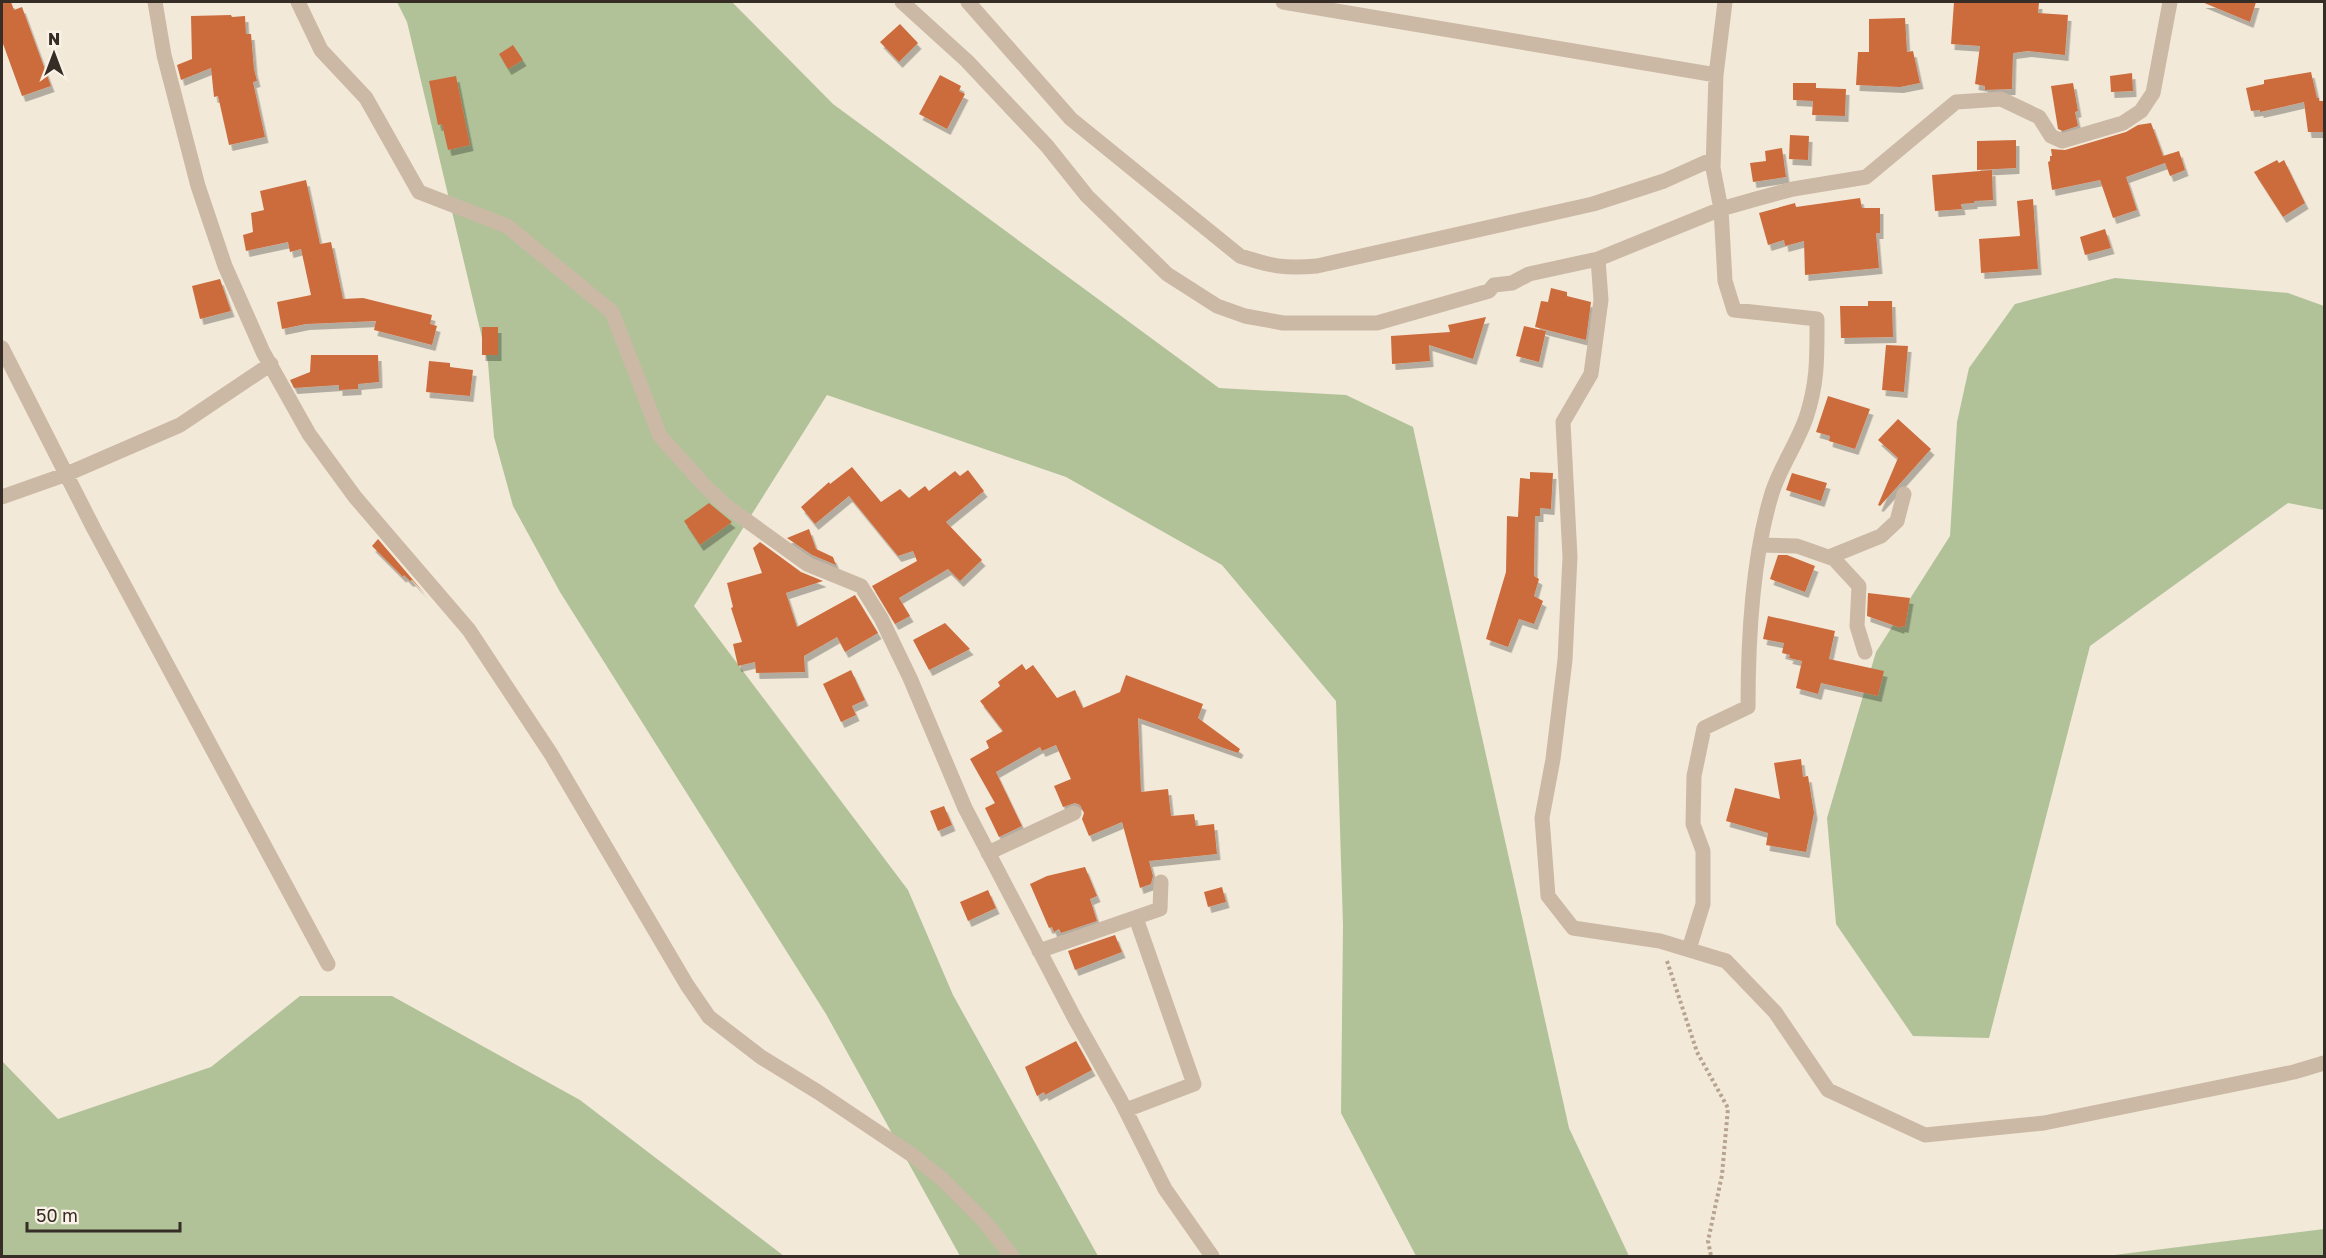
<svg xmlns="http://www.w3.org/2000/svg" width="2326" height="1258" viewBox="0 0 2326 1258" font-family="'Golos Text',sans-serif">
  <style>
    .green { fill: #b1c299 }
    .building { fill: #cc6c3e; filter: url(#shadow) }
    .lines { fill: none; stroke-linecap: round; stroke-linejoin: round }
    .path { stroke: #b7a38f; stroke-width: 4; stroke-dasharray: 3 3; stroke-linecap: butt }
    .minor { stroke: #cbb9a5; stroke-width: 15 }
  </style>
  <defs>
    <filter id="shadow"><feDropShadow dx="3.5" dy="6" stdDeviation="0" flood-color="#0004"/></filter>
  </defs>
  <rect width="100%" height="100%" fill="#f3e9d9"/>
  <path class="green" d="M397,2H732L833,104L1219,388L1346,395L1413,427L1569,1128L1629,1256H1416L1341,1113L1343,925L1336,701L1222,565L1066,477L827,395L694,606L908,890L953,995L1098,1256H960L826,1014L560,592L513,506L494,437L488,363L407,22Z
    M2115,278L2288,293L2324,306V510L2288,503L2090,646L1989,1038L1913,1036L1836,924L1827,818L1876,652L1950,536L1957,422L1969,368L2015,304Z
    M300,996H392L580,1100L784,1256H2V1061L58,1119L211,1067Z
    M2324,1229V1256H2106Z"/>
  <path class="building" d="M2,2H11L14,10L22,7L51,86L22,96L2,41Z
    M1954,2L2039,3L2038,13L2068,15L2065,55L2028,51L2013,53L2012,89L1985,90V86L1975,84L1980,46L1951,44Z
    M2202,2H2256L2250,22Z
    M231,15L232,17L245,16L246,34H251L254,69L257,81L253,82L265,137L229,145L218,96L214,97L211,68L181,80L177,65L192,59L191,16Z
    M1905,18L1907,52L1913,51L1920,83L1900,87L1856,85L1858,52H1869V19Z
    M900,24L918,43L899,62L880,42Z
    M513,45L523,60L508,69L499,54Z
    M2311,72L2317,98H2319V101H2325V132H2308L2304,102L2260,112V110L2251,111L2246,88L2264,84V80Z
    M2132,73L2133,91L2111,92L2110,76Z
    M940,75L961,86L959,91L965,94L947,129L919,114Z
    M456,76L470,145L448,150L442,124L438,125L429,81Z
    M1793,83H1816V88L1846,89L1845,116L1812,115L1813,101L1793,100Z
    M2073,83L2078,111L2075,112L2078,126L2063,131L2058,129L2051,86Z
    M2151,123L2165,161L2163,156L2179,151L2185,170L2170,176L2165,163L2126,177L2137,210L2113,218L2100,180L2052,190L2048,162L2050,161V156H2052L2051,149L2065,150L2126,132L2138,125Z
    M1790,135L1809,136L1808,160L1789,159Z
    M2016,140V168L1977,170V141Z
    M1782,148L1786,177L1753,182L1750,163L1766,161L1765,151Z
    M2277,160L2279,163L2284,160L2305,203L2283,217L2254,172Z
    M1992,170L1993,200L1974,201V203L1961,204L1962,209L1935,211L1932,175Z
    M306,180L320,244L331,242L343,299L363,298L432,315L430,324L437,326L432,345L374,330L376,321L306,324L282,329L277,302L311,295L301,249L290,252L288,242L246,251L243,235L253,232L251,213L264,210L260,191Z
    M1860,198L1862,208H1880V233H1876L1879,268L1805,275L1804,241L1785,246L1784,240L1768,245L1759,213L1795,203L1796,207Z
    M2033,199L2038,269L1981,273L1979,239L2020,236L2017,201Z
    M2105,229L2111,248L2085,255L2080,237Z
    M220,279L231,311L200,319L192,286Z
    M1551,288L1567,292V296L1591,302L1586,340L1535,327L1541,301L1548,302Z
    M1868,301H1892L1893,337L1841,338L1840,306H1868Z
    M1486,317L1473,359L1429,345L1430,361L1392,364L1391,336L1450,332L1448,325Z
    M1524,326L1546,331L1539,362L1516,356Z
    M482,327H498V355H482Z
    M1886,345L1908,346L1904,392L1882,390Z
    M311,355H378L379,382L358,384V389L339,390V385L294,388L290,380L310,372Z
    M429,361L450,363V367L473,370L470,396L426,392Z
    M1828,396L1870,409L1855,449L1829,441L1830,436L1816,432Z
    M1898,419L1931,449L1880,506L1878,505L1898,458L1878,440Z
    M852,467L881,502L900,489L909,498L925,486L929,491L955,471L960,476L968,470L984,491L946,522L982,560L960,581L948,569L899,598L910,616L895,624L872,586L917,561L913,551L898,556L849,496L815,524L801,507L829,482L830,484Z
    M1530,472L1553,473L1551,509L1540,508V516H1535L1534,576L1539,579L1534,596L1543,601L1534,624L1519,619L1508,647L1486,639L1506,572L1507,516L1518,517L1520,478L1530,479Z
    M1792,473L1827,483L1821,501L1786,490Z
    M709,503L732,522L700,545L684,521Z
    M809,529L816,549L833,557L836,565L812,555L787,538Z
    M378,539L425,594L412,580L410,581L404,575L403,577L372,546Z
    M760,542L801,572L823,581L786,593L797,627L855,595L878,633L845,652L837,637L804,656L805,672L756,673L755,662L738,666L733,644L742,642L731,608L733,607L727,583L762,573L753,548Z
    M1778,555H1787L1815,566L1805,592L1770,579Z
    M1868,593L1910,598L1905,627L1901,626V628L1867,616Z
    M1768,616L1835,631L1829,659L1884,671L1878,696L1821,683L1818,694L1796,688L1802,661L1789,658L1790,655L1782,653L1784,643L1763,639Z
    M945,623L970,649L929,670L913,640Z
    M1022,664L1026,670L1033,665L1057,698L1075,690L1083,708L1120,692L1126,675L1203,704L1198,718L1240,749L1238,753L1138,718L1141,792L1168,789L1171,816L1194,814L1196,826L1214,824L1217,854L1149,861L1153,876L1151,884L1140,888L1122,822L1089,836L1082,819L1084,813L1080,805L1075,803L1063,807L1054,786L1071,779L1056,745L1042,751L1040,747L996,772L1022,826L999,837L985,808L995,803L970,759L989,748L986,741L1003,731L980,701L1000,686L998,682Z
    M851,670L865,700L852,706L856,715L841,722L823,684Z
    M1801,759L1803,777L1808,776L1814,813L1806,852L1766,845L1768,833L1726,821L1735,788L1780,799L1774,763Z
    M944,806L952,825L938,831L930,811Z
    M1085,867L1097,896L1090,899L1097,921L1061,933L1059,929L1054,932L1052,927L1049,928L1030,884L1047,876Z
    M1222,887L1226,902L1208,907L1204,892Z
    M988,890L996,908L968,921L960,902Z
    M1115,935L1122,952L1075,970L1068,951Z
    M1076,1041L1092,1070L1045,1095L1044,1092L1037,1096L1025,1067Z"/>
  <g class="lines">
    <path class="path" d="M1667,961L1697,1052L1728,1108L1722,1175L1708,1241L1711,1256"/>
    <path class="minor" d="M155,2L164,55L198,186L225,266L263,352L309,434L355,497L469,630L551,754L687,985L709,1017L761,1057L818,1092L912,1155L942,1179L984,1221L1012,1256
      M298,2L321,50L366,98L419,192L507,226L612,312L660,436L706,487L725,505L807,564L861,586L881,618L910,678L965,808L1074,1017L1121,1101L1165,1189L1212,1256
      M902,2L967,61L1047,146L1087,196L1167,274L1217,306L1245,316L1283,323H1377L1489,291L1494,285L1512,283L1529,274L1598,259L1721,209L1756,199L1793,189L1866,177L1956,102L2001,99L2039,117L2051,136L2062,141L2123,123L2141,111L2153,93L2170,2
      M968,2L1071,119L1240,256C1271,266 1284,269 1317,266L1593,204L1664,181L1713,159
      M1283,2L1716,75
      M1598,259L1601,300L1591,374L1563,422L1570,557L1565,660L1553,759L1542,818L1548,896L1573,928L1660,941L1726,961L1775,1012L1828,1090L1925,1135L2044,1123L2294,1072L2324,1063
      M2,348L94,529L328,964
      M2,497L67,474L180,425L271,364
      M1760,545L1797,546L1834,559L1859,586L1857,626L1865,652
      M1829,557L1881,536L1897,521L1904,494
      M988,853L1074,813
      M1689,949L1703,904V851L1693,824L1694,776L1704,728L1748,707C1748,639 1752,558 1772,493C1780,467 1797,444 1806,418C1818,382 1817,356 1817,319L1734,310L1725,281L1721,209L1713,168L1716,75L1725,2
      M1039,951L1160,909L1161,882
      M1126,1110L1194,1084L1136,918"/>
  </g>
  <rect width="2326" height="1258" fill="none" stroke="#362d26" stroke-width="6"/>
  <g transform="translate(54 54)" stroke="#faf2e6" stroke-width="4.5" paint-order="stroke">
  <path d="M0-4.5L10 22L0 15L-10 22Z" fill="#362d26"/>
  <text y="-9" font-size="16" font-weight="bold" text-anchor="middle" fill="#362d26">N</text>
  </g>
  <path d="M27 1222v9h153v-9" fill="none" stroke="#362d26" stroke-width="3"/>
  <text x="36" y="1222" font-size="18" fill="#362d26" stroke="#faf2e6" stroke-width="4.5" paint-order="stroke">50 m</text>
</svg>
